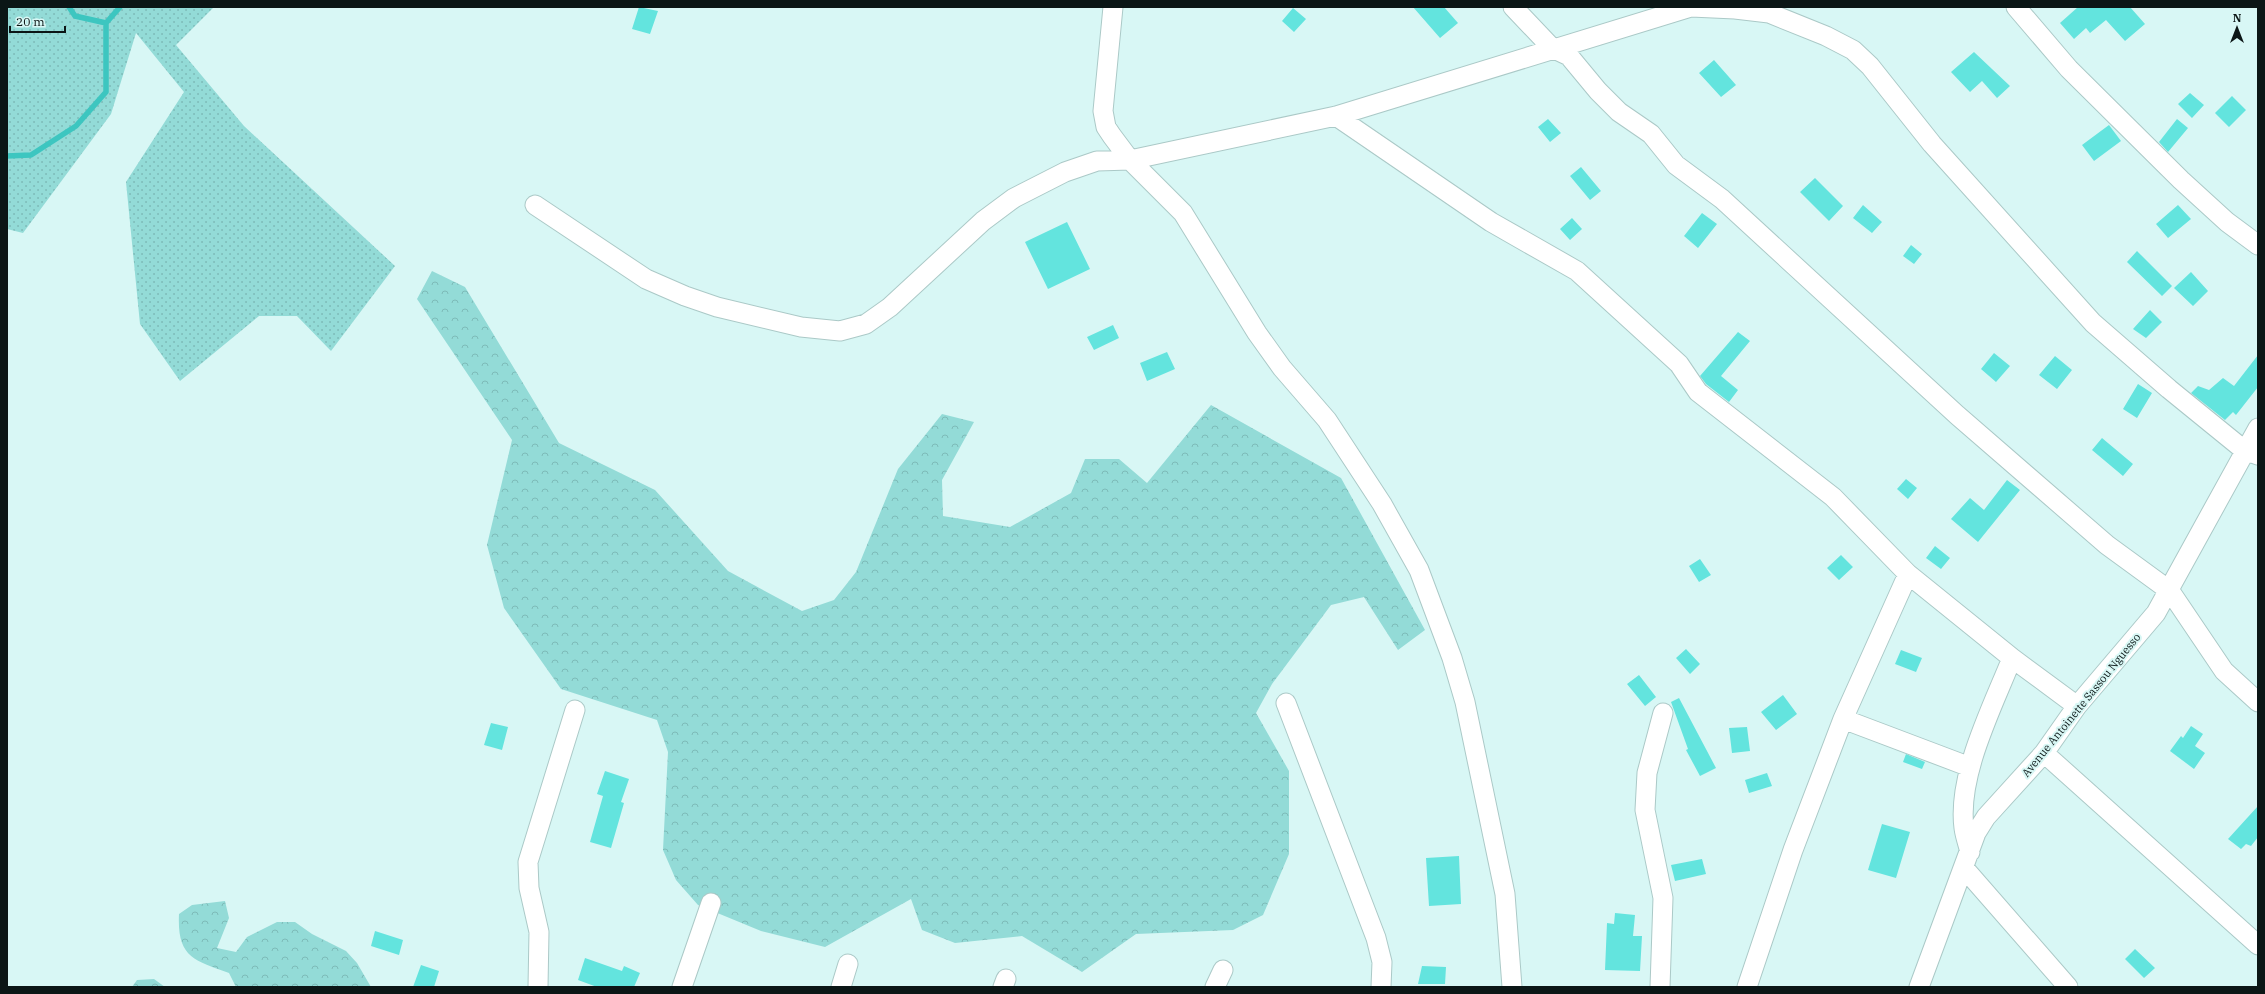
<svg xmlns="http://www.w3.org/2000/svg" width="2265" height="994" viewBox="0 0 2265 994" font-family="'IBM Plex Serif',serif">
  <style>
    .grass { fill: url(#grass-dots) }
    .forest { fill: url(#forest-crowns) }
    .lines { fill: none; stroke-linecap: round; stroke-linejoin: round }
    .stream { stroke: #3dc6c0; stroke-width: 5.5 }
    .building { fill: #63e4de }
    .street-casing { stroke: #abc9c7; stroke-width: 21 }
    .street { stroke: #fff; stroke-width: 19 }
    .labels { text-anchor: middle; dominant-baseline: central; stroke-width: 4; stroke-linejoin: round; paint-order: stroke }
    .street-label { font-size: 11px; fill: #0b1616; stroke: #d8f7f5 }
  </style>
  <defs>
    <pattern id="grass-dots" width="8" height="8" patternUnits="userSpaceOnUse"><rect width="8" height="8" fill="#93dbd7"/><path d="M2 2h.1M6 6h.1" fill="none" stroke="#7dbbb8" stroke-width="1.8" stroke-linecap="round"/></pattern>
    <pattern id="forest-crowns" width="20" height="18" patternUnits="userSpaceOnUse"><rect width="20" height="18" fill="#93dbd7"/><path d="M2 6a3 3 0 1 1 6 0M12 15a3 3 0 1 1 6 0" fill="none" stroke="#7dbbb8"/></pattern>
  </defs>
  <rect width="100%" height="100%" fill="#d8f7f5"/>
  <path class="grass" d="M7,7H214L176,45L244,126L395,266L331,351L297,316H259L180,381L140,324L126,182L184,92L136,33L111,114L23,233L7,229Z"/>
  <path class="forest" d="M432,271L465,287L559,443L655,490L728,571L802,611L834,600L856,572L898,469L942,414L974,422L942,480L943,516L1010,527L1071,493L1085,459H1119L1147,483L1211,405L1341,478L1425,630L1398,650L1364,597L1331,605L1272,684L1256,713L1289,771V854L1263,915L1233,930L1136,934L1082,972L1022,936L955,943L922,930L911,899L825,947L761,931L698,905L676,880L663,850L668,752L657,720L561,689L504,608L487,545L512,440L417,299Z
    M225,901L229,918L217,948L236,952L247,937L277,922H295L312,934L346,951L357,963L371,987H236L229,973C193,960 177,957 179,914L192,905Z
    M154,979L165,987H132L137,980Z"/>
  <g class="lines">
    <path class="stream" d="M69,7L75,16L106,23
      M7,156L31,155L76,126L106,92V23L120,7"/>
  </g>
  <path class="building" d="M639,7L658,11L650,34L632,29Z
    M1413,7H1444L1458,23L1440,38Z
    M2078,7H2130L2145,24L2125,41L2106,20L2090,33L2086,28L2074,39L2060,23Z
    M1293,8L1306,19L1294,32L1282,21Z
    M1974,52L2010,86L1997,98L1982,81L1970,92L1951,72Z
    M1714,60L1736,85L1721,97L1699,73Z
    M2190,93L2204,105L2192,118L2178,104Z
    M2232,96L2246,110L2229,127L2215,113Z
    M1548,119L1561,133L1550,142L1538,127Z
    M2177,119L2188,128L2168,152L2159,142Z
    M2109,125L2121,141L2094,161L2082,145Z
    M1581,167L1601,191L1590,200L1570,176Z
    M1815,178L1843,206L1829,221L1800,192Z
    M1863,205L1882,222L1872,233L1853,218Z
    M2178,205L2191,219L2168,238L2156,224Z
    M1702,213L1717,224L1698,248L1684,236Z
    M1572,218L1582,229L1570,240L1560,229Z
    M1067,222L1090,269L1048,289L1025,242Z
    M1911,245L1922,254L1914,264L1903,256Z
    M2137,251L2172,286L2162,296L2127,262Z
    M2191,272L2208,291L2193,306L2174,288Z
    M2150,310L2162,322L2146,338L2133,329Z
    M1113,325L1119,338L1094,350L1087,337Z
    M1738,332L1750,341L1721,376L1738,390L1729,402L1706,384L1700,376Z
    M1167,352L1175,369L1147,381L1140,363Z
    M1994,353L2010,366L1996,382L1981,369Z
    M2258,355V387L2236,415L2233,412L2225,420L2191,393L2198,386L2209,390L2223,378L2234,386Z
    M2055,356L2072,370L2057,389L2039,375Z
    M2138,384L2152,393L2137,418L2123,409Z
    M2102,438L2133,464L2123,476L2092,450Z
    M1906,479L1917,488L1908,499L1897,489Z
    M2007,480L2020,490L1978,542L1951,519L1970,498L1984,510Z
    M1935,546L1950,558L1941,569L1926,558Z
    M1841,555L1853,567L1839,580L1827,568Z
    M1700,559L1711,575L1699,582L1689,566Z
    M1686,649L1700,664L1690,674L1676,658Z
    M1901,650L1922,658L1916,672L1895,664Z
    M1639,675L1656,697L1645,706L1627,684Z
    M1783,695L1797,714L1776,730L1761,712Z
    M1679,698L1716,768L1700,776L1686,750L1688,749L1671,702Z
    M491,723L508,727L502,750L484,745Z
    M2191,726L2203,734L2195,746L2205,753L2194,769L2170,751L2181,736L2183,738Z
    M1747,727L1750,751L1732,753L1729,728Z
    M1906,754L1925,762L1922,769L1903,762Z
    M605,771L629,779L621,802L624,803L611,848L590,842L603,796L597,794Z
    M1767,773L1772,786L1749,793L1745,780Z
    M2258,806V837L2251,846L2246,844L2241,849L2228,839Z
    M1882,824L1910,832L1896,878L1868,870Z
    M1459,856L1461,904L1429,906L1426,858Z
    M1702,859L1706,874L1675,881L1671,865Z
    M1615,913L1635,915L1633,936H1642L1640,971L1605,970L1607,923L1614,924Z
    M375,931L403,940L399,955L371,946Z
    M2135,949L2155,968L2144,978L2125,959Z
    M585,958L622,971L624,966L640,973L634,987H597L578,980Z
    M421,965L439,971L434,987H413Z
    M1422,966L1446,967L1445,984H1418Z"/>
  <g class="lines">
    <g class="street-casing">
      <path id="street" d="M1113,7L1103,111L1106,127L1112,136L1130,160L1183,213L1257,333L1282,368L1327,420L1382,504L1419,570L1452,658L1465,702L1505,894L1512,987
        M1513,7L1552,48L1569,56L1598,91L1619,112L1651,134L1676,165L1722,199L1957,415L2107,545L2170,591L2224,671L2258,702
        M1691,7L1735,9L1769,13L1826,36L1853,50L1870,66L1932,144L2093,323L2169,389L2244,450L2258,455
        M2016,7L2069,69L2181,180L2227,222L2258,245
        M1336,116L1491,222L1577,271L1679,364L1698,392L1833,497L1908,574L2012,658L2077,706
        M535,205L646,279L685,296L717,307L801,327L840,331L866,324L890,307L983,221L1014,198L1065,172L1097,161L1130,160L1336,116L1691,7
        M1286,703L1376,938L1382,962L1381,987
        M1843,719L1970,767
        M2044,753L2258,945
        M1970,852C1968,844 1965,836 1964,828C1957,775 1993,706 2012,658
        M1964,868L2068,987
        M538,987L539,932L529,888L528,862L575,710
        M682,987L711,903
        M841,987L848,964
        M1003,987L1006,979
        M1215,987L1223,970
        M1660,987L1663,898L1645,810L1647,773L1663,713
        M1747,987L1793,850L1843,719L1908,574
        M1919,987L1976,833L1986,817L2044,753L2077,706L2156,613L2258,428"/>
    </g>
    <use href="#street" class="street"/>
  </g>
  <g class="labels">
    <g class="street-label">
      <text transform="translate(2081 705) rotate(-51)">Avenue Antoinette Sassou Nguesso</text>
    </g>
  </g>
  <rect width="2265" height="994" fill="none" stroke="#0b1616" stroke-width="16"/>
  <g transform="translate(2237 28)" stroke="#d8f7f5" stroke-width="3" paint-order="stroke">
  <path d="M0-3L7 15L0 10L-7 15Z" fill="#0b1616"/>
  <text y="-6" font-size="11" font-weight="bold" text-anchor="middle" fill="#0b1616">N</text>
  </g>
  <path d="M10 26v6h55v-6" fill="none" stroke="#0b1616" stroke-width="2"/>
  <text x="16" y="26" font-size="12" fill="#0b1616" stroke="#d8f7f5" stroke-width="3" paint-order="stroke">20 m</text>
</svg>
